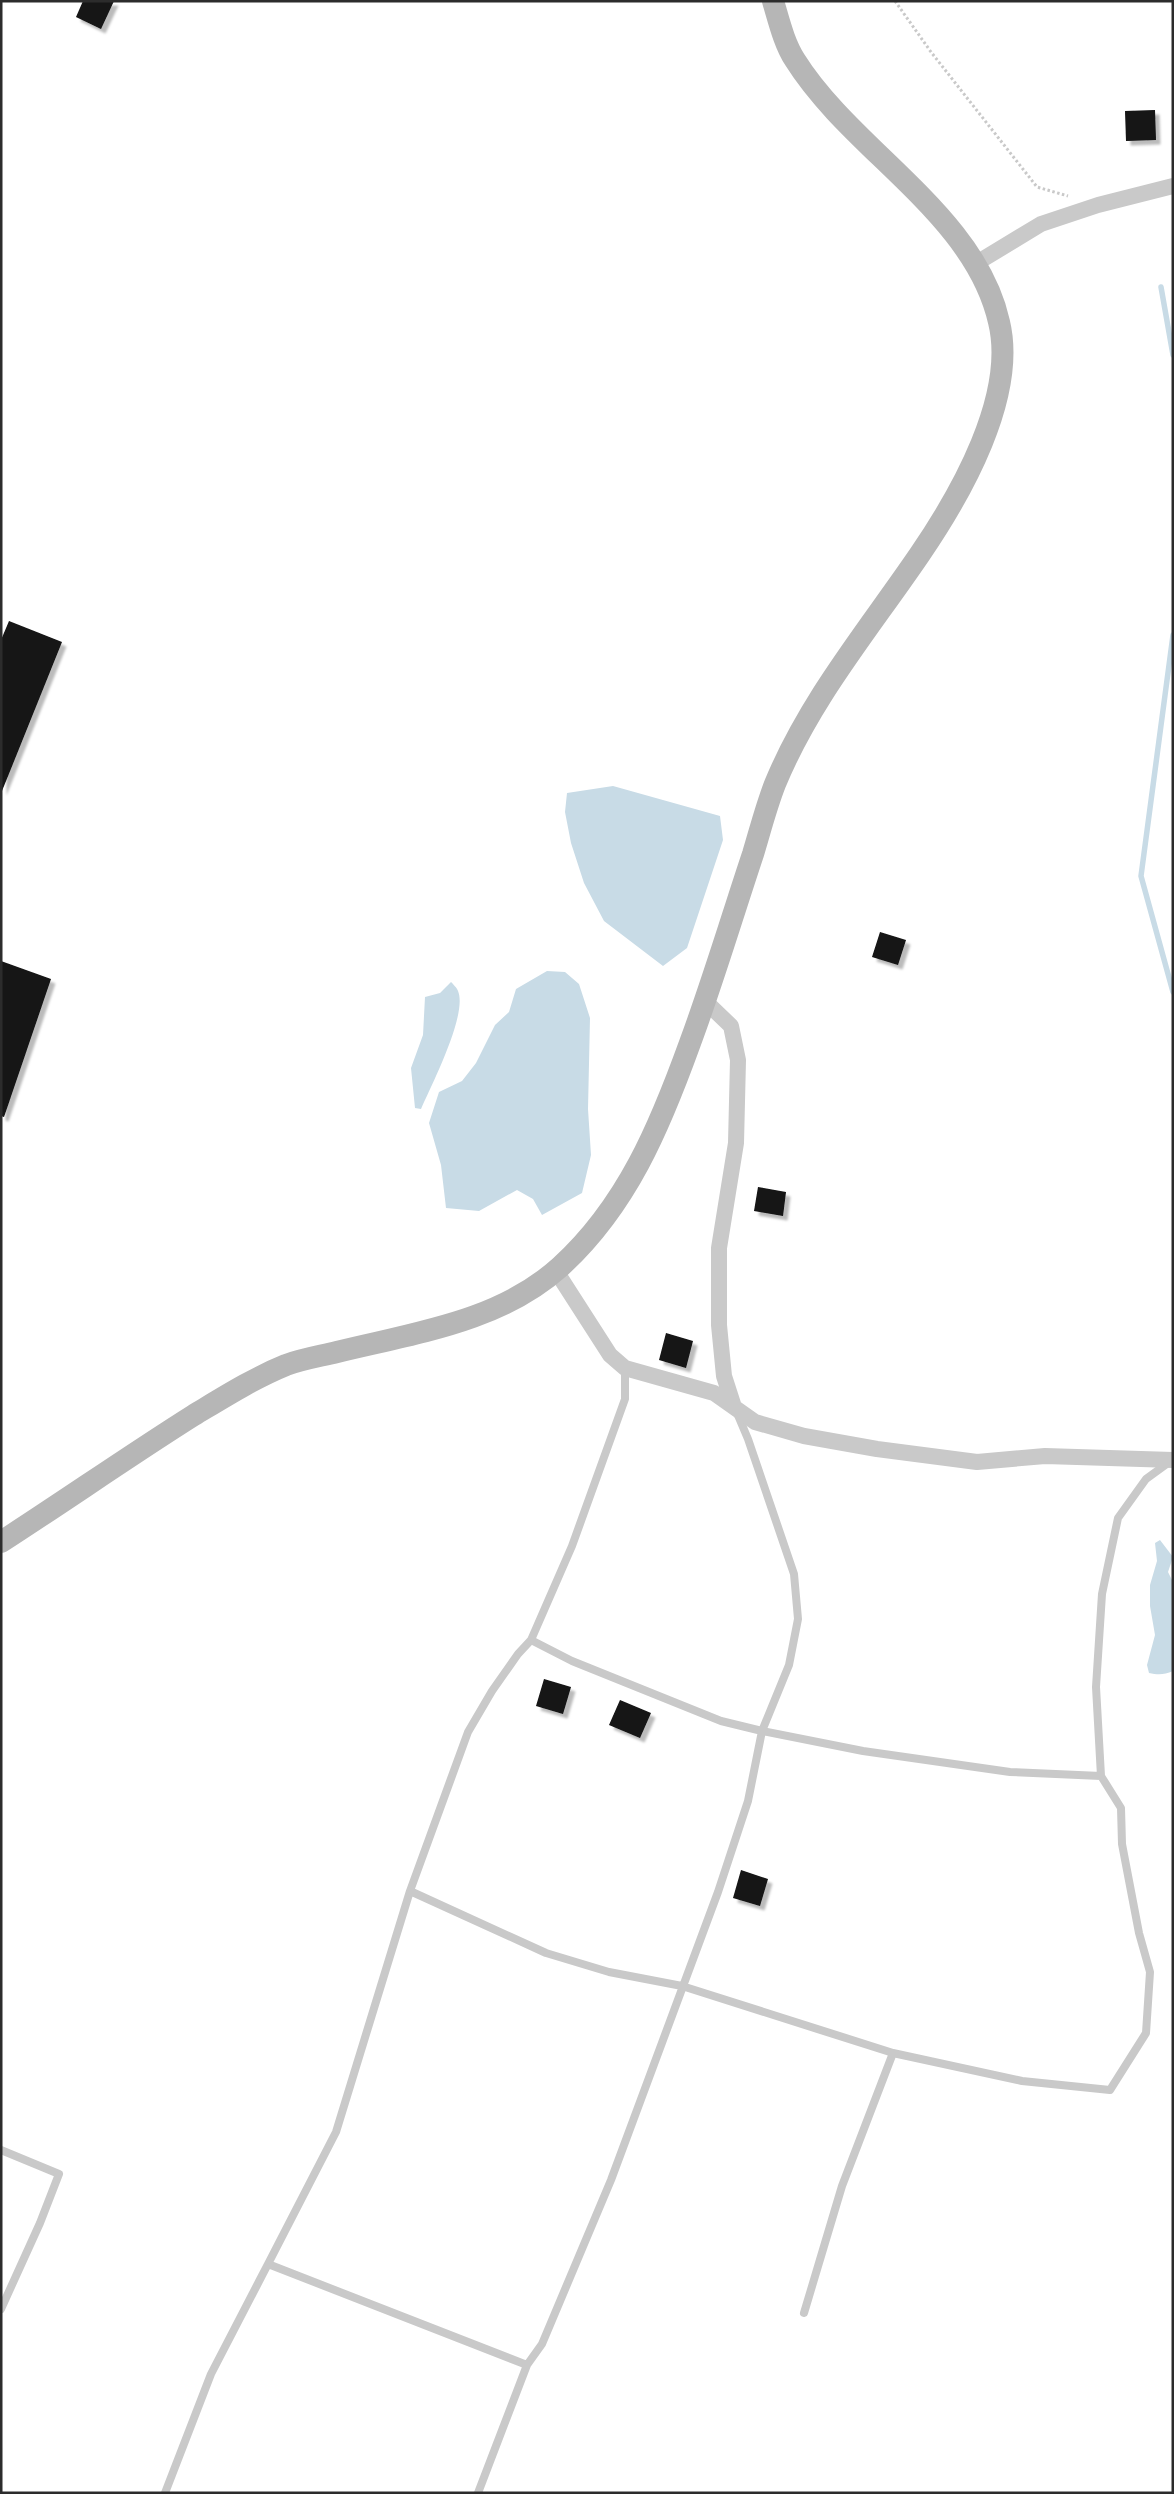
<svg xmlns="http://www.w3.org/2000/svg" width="1174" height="2494" viewBox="0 0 1174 2494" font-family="'Golos Text',sans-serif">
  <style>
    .water { fill: #c8dbe6 }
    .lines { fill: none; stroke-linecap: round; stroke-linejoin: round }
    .stream { stroke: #c8dbe6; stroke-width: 5.5 }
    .building { fill: #131313; filter: url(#shadow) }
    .path { stroke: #c9c9c9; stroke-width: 3; stroke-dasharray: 2.5 2.5; stroke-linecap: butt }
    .lane { stroke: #c9c9c9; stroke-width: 8 }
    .street { stroke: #c9c9c9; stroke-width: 16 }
    .secondary { stroke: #b6b6b6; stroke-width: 22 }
  </style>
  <defs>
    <filter id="shadow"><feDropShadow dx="4.5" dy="4.5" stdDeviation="1" flood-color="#0004"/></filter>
  </defs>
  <rect width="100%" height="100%" fill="#fff"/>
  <path class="water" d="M613,786L720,816L723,840L687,948L663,966L604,921L584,883L571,843L565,812L567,793Z
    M547,971L565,972L579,984L590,1018L588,1109L591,1155L582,1193L542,1215L533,1199L517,1190L479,1211L446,1208L441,1165L429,1123L439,1092L462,1081L476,1063L495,1025L509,1012L516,989Z
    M451,982C453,984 457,988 458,991C468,1014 431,1086 421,1109L415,1108L411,1068L423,1035L425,997L440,993Z
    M1160,1540L1173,1557L1168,1572L1173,1582V1671C1164,1675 1158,1675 1149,1673L1147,1665L1155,1635L1150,1606V1585L1157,1561L1155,1543Z"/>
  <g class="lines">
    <path class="stream" d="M1161,287L1173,355
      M1173,635L1141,876L1173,992"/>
  </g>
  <path class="building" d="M83,1H114L101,29L76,17Z
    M1155,110L1156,140L1126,141L1125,111Z
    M9,621L62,642L2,791L1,640Z
    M880,932L906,940L898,965L872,957Z
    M1,961L51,979L4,1117L1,1116Z
    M758,1187L786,1192L783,1216L754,1211Z
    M666,1333L693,1341L686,1368L659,1360Z
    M544,1679L571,1687L563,1714L536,1706Z
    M620,1700L651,1713L640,1738L609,1725Z
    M741,1870L768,1879L760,1906L733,1898Z"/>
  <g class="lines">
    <path class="path" d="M895,1L931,52L1037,187L1068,196"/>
    <path class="lane" d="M531,1640L572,1661L721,1721L762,1731L863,1751L1010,1772L1101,1776L1121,1808L1122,1844L1139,1933L1150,1972L1146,2033L1110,2090L1022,2081L893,2053L682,1986L609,1972L546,1953L410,1891L468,1732L492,1691L518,1654L531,1640L572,1546L625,1399V1368
      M1101,1776L1096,1687L1102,1594L1118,1518L1146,1479L1168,1463
      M1,2150L59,2174L40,2223L1,2309
      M268,2264L336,2132L410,1891
      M804,2313L842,2186L893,2053
      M165,2493L211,2374L268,2264L527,2365L542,2344L611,2180L718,1892L748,1801L762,1731L789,1665L798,1619L794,1574L748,1439L737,1413
      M478,2493L527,2365"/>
    <path class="street" d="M975,264L1041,224L1098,205L1173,186
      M705,1001L731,1026L738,1060L736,1143L719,1248V1325L724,1376L734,1407
      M556,1271L610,1355L625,1368L714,1393L755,1422L804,1436L877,1449L977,1462L1045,1456L1173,1460"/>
    <path class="secondary" d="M1,1542C66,1500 129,1456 194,1415C224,1397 254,1378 286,1365C302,1359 321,1356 337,1352C414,1333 499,1322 560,1267C627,1206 660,1126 690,1043C713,981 732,917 753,854C760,831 766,807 775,784C810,699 869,629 920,554C961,494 1017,396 999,322C975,214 852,151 795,60C784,43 779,21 773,1"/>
  </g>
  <rect width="1174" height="2494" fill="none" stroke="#2c2c2c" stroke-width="5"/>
</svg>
